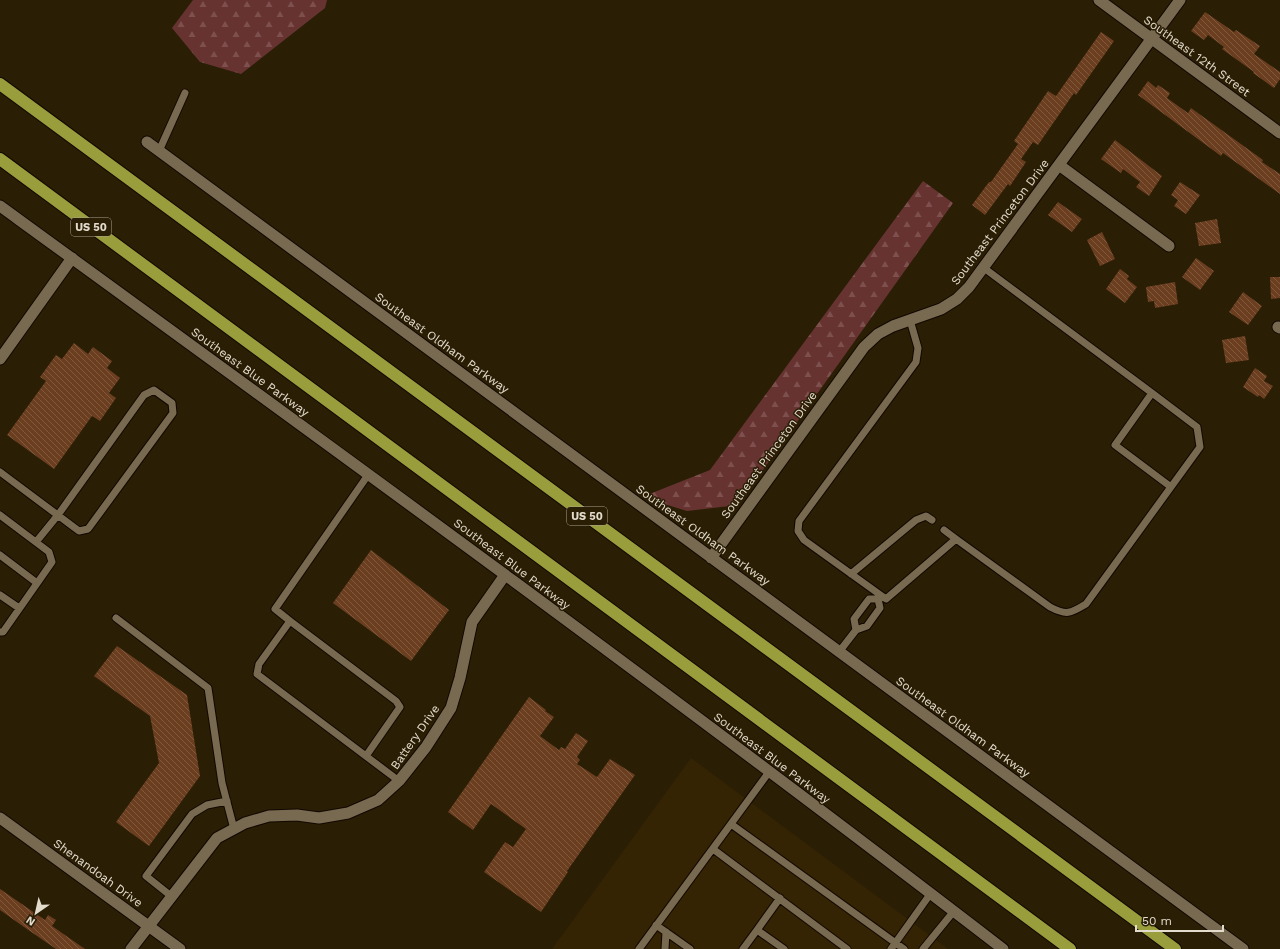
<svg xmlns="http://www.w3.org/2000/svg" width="1280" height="949" viewBox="0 0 1280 949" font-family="'Work Sans',sans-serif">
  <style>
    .built { fill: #342403 }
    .forest { fill: url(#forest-firs) }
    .building { fill: url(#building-back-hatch) }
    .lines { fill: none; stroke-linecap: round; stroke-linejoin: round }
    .service-casing { stroke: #130800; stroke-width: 9 }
    .minor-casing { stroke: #130800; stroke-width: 13 }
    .tertiary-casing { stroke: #130800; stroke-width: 13 }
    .motorway-casing { stroke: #130800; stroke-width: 14 }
    .service { stroke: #786a50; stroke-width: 7 }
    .minor { stroke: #786a50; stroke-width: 11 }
    .tertiary { stroke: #786a50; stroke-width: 11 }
    .motorway { stroke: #999d3c; stroke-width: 12 }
    .labels { text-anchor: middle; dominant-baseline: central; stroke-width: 3; stroke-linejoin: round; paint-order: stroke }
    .shield { fill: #2a1e05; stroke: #aca290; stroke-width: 1 }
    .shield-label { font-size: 11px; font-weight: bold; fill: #e3dbcc }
    .street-label { font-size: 12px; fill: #e3dbcc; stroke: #2a1e05 }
  </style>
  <defs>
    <pattern id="forest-firs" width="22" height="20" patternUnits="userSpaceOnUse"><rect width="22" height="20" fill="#673331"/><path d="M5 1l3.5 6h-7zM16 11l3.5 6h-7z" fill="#7d504e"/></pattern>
    <pattern id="building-back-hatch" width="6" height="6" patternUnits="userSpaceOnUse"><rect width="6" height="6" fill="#6b3e20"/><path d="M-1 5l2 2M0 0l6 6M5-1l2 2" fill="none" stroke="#80593f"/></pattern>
  </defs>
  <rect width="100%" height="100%" fill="#2a1e05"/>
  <path class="built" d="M691,758L948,949H552Z"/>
  <path class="forest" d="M193,0H327L325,8L241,74L200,62L172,28Z
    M923,181L953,203L738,505L687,511L642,497L710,470Z"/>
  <path class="building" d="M1205,12L1234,32L1236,30L1260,46L1254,54L1280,72V79L1274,88L1253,73L1254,72L1222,49L1224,47L1208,35L1204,40L1191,31Z
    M1101,32L1114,41L1076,95L1074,93L1038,145L1033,142L1021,159L1026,162L1010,186L1008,184L985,215L972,205L989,182H991L1018,144L1014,141L1048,91L1056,96Z
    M1148,81L1156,88L1158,85L1170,93L1167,98L1188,113L1191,108L1263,160L1262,162L1280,174V194L1223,153L1221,156L1138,95Z
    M1115,140L1162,176L1149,196L1136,187L1140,182L1123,169L1121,173L1101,159Z
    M1180,182L1200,195L1186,214L1174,206L1178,200L1171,195Z
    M1058,202L1082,219L1072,232L1048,215Z
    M1217,219L1221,243L1199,246L1195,223Z
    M1102,232L1115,259L1100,266L1087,240Z
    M1196,258L1214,271L1200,290L1182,277Z
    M1120,269L1129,276L1127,279L1137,287L1125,303L1106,289Z
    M1270,277H1280V298L1271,299Z
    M1175,282L1178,304L1155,308L1154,301L1148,302L1146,287Z
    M1243,292L1262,306L1248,325L1229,312Z
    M1245,336L1249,360L1226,363L1222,340Z
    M74,343L88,354L93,347L112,361L107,368L120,378L109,393L116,398L100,421L92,416L54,469L7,435L46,381L40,377L56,355L62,359Z
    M1255,368L1267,376L1264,381L1273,386L1264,399L1259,395L1258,397L1243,387Z
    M371,550L449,610L411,661L333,603Z
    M117,646L187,695L200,776L149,846L116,822L159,763L150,716L94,676Z
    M529,697L546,710L545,711L554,717L540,736L559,750L561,747L565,749L576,733L588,741L577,757L580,760L577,764L597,777L610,759L635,775L567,871L568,872L541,912L484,872L505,842L513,847L526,829L491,804L473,830L448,812Z
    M0,889L45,920L48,915L56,920L52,926L85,949H56L24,927L0,910Z"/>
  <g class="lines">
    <g class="service-casing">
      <path id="service" d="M159,151L185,93
        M910,320L918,348L916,362L799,521L798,531L804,540L886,599L956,539L1050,607C1067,616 1071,613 1086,604L1200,447L1197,427L1152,393L984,268
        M1152,393L1115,445L1171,487
        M0,472L79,531L88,529L173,413L172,403L154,390L144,395L58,515L36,542
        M368,475L275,609L290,621L259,664L257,674L399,781
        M0,515L49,552L52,562L3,632H0
        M944,530L956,539
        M0,555L37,583
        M851,574L916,520L926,516L932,520
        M0,595L19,608
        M878,599L880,608L867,626L856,630L854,619L869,599H878L880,596
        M116,618L208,688L222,783L234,829
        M290,621L396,701L400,707L366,756
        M839,652L856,630
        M731,824L904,949
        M713,849L847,949
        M171,896L146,876L192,814L207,805L227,801
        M780,898L757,930L784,949
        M656,925L690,949
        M639,949L769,772
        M665,949L666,932
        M743,949L757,930
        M891,949L931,893
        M923,949L954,911"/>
    </g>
    <g class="minor-casing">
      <path id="minor" d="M1099,0L1280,133
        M147,142L1243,949
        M1059,165L1169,246
        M1278,327L1280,328
        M0,359L72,258
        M711,558L864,347L878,334L893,326L941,309L957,299L969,287L1180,0
        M131,949L217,838L245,823L269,816L297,815L319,818L348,813L378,800L399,781L426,747L451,708L460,678L472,622L505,575"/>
    </g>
    <g class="tertiary-casing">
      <path id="tertiary" d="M0,206C337,451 673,695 1003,949
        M0,818L180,949"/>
    </g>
    <g class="motorway-casing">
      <path id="motorway" d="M0,84L1175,949
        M0,159L1070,949"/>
    </g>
    <use href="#service" class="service"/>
    <use href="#minor" class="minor"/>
    <use href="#tertiary" class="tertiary"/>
    <use href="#motorway" class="motorway"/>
  </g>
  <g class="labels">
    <g class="shield">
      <rect x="71" y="218" width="40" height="18" rx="3"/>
      <rect x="567" y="507" width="40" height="18" rx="3"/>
    </g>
    <g class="shield-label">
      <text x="91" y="227">US 50</text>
      <text x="587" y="516">US 50</text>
    </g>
    <g class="street-label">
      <text transform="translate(1197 56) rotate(36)">Southeast 12th Street</text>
      <text transform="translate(1000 222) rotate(-53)">Southeast Princeton Drive</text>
      <text transform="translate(442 343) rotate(36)">Southeast Oldham Parkway</text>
      <text transform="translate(250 372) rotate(36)">Southeast Blue Parkway</text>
      <text transform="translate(769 455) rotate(-54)">Southeast Princeton Drive</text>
      <text transform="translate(703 535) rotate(36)">Southeast Oldham Parkway</text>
      <text transform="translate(512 564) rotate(37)">Southeast Blue Parkway</text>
      <text transform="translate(963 727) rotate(36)">Southeast Oldham Parkway</text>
      <text transform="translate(415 737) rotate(-55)">Battery Drive</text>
      <text transform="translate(772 758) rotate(37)">Southeast Blue Parkway</text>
      <text transform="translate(98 873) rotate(36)">Shenandoah Drive</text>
    </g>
  </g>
  <g transform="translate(36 913) rotate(214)" stroke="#2a1e05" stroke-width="3" paint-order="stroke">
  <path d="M0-3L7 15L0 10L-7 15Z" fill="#e3dbcc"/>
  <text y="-6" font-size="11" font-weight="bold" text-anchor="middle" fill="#e3dbcc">N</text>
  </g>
  <path d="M1136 925v6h87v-6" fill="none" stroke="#e3dbcc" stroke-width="2"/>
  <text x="1142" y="925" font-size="12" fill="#e3dbcc" stroke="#2a1e05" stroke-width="3" paint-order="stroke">50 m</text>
</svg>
